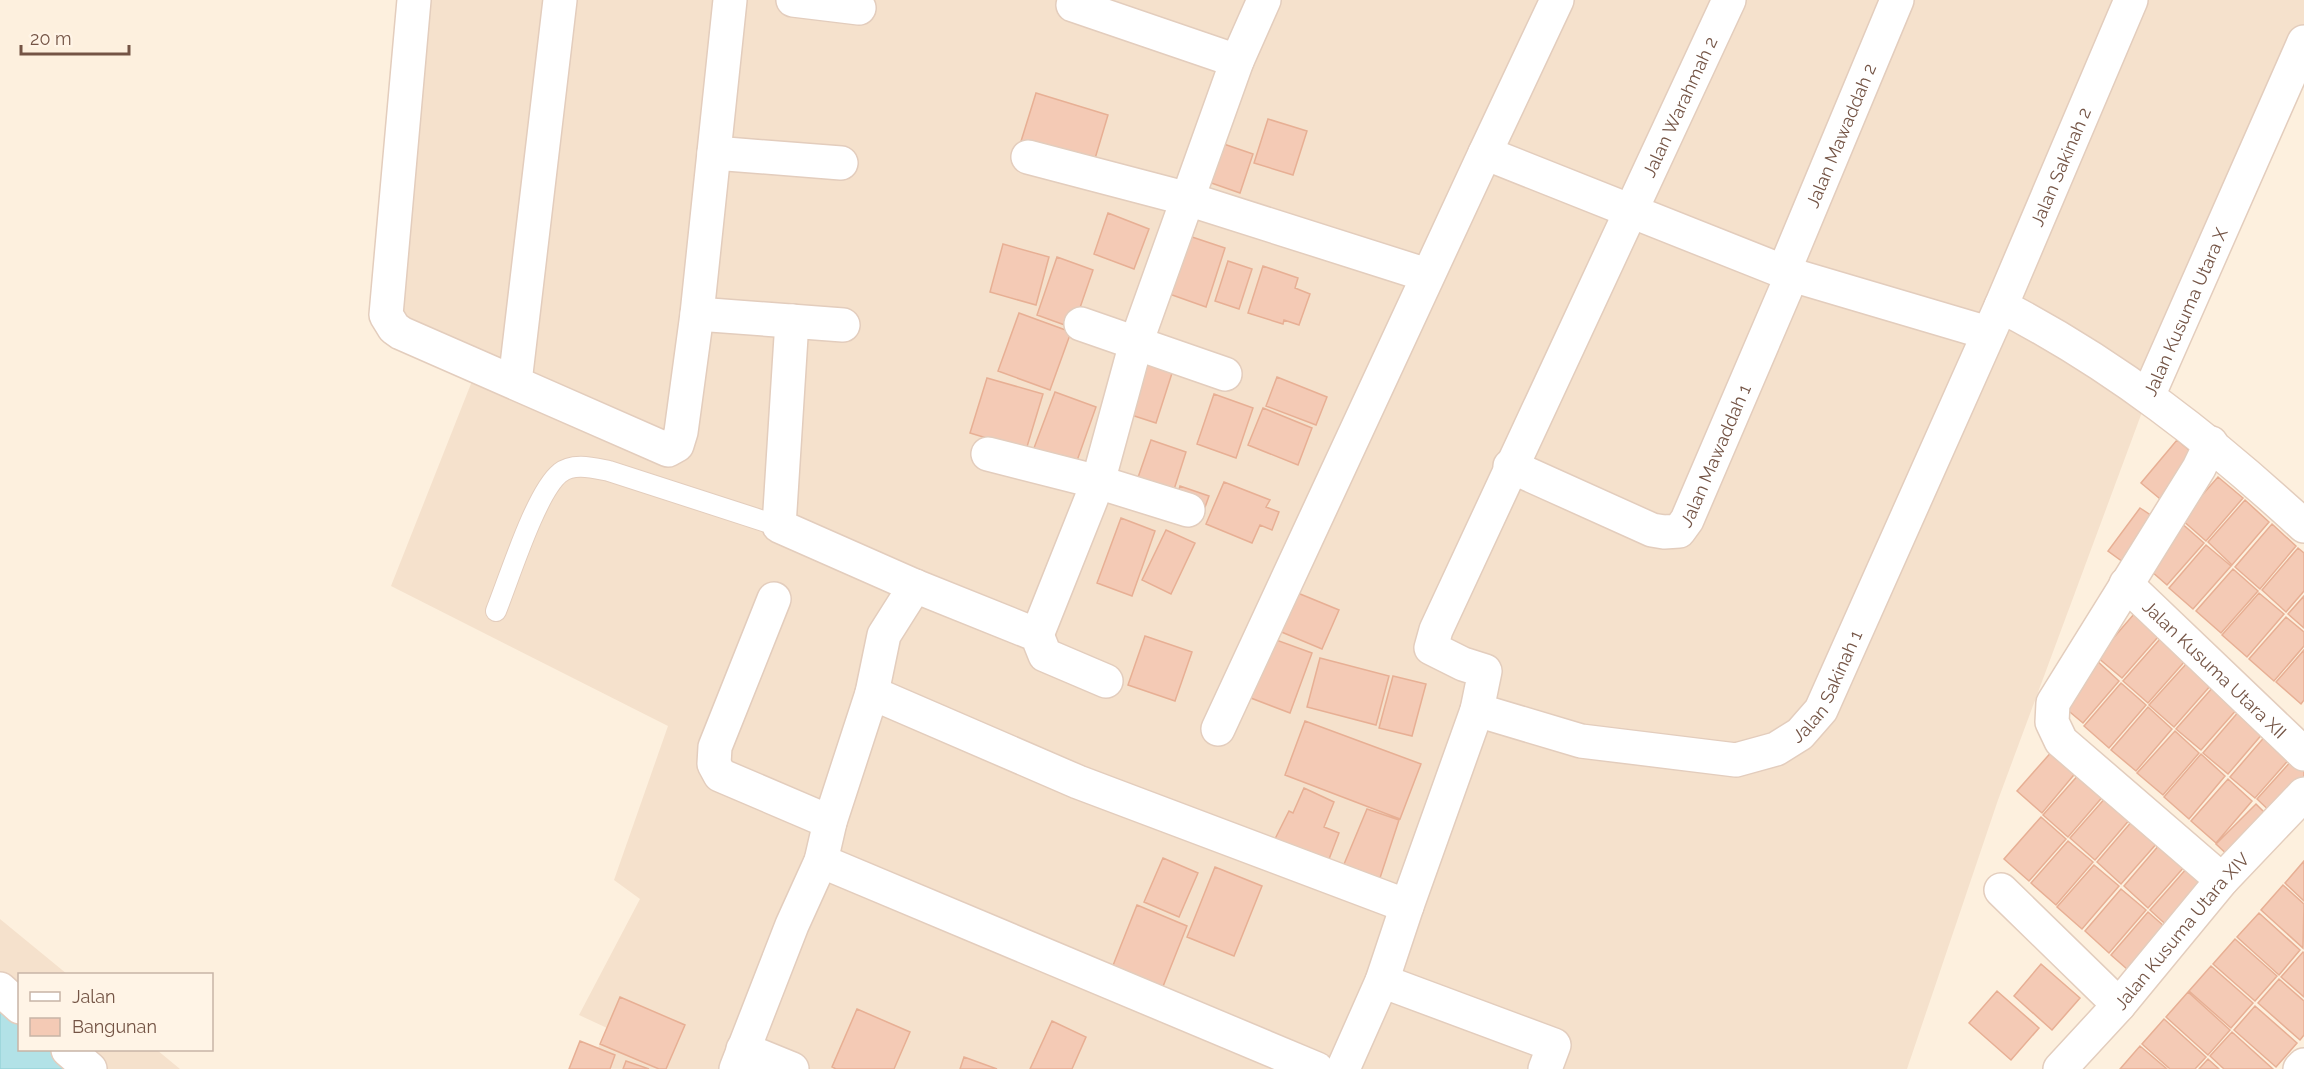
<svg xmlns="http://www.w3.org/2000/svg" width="2304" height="1069" viewBox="0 0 2304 1069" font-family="Raleway,sans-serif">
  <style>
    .residential { fill: #f5e1cc }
    .water { fill: #b2e2e7; stroke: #98d3d9; stroke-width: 1.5 }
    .building { fill: #f4cab5; stroke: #e7af94; stroke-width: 1.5 }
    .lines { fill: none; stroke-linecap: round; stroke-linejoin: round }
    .service-casing { stroke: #e3cdbd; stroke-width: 22 }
    .minor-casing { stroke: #e3cdbd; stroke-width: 36 }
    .service { stroke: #fff; stroke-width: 20 }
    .minor { stroke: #fff; stroke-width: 33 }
    .labels { text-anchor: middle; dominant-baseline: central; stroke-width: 6; stroke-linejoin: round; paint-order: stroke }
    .street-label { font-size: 18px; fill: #745445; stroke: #fff4e6 }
  </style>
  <rect width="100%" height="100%" fill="#fdf0de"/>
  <path class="residential" d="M414,0H2304V42L2148,396L1998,800L1907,1069H589L607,1028L579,1015L640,899L614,880L668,726L391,586L478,366L387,307Z
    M0,919L67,974H20L19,1007L0,989Z
    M68,1050H157L180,1069H90Z"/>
  <path class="water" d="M0,989L19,1007L20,1050H68L90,1069H0Z"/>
  <path class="building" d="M1036,93L1108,115L1091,172L1018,151Z
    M1268,119L1307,131L1293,175L1254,163Z
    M1212,140L1253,154L1240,193L1200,179Z
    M1108,213L1149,229L1134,269L1094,254Z
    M1180,233L1225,248L1206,307L1161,291Z
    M1003,244L1049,257L1036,305L990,292Z
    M1057,257L1093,270L1073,328L1037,315Z
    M1228,261L1252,269L1239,309L1215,301Z
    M1263,266L1298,278L1295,288L1310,294L1299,325L1284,320L1283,324L1248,313Z
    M1019,313L1071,332L1050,390L998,371Z
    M1137,355L1174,367L1156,423L1119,411Z
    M1277,377L1327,397L1316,425L1266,406Z
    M987,378L1043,394L1026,450L970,433Z
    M1055,392L1096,407L1073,472L1031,456Z
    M1214,394L1253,408L1236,458L1197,444Z
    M1263,408L1312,428L1298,465L1248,445Z
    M1151,440L1186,452L1170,502L1134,489Z
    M2177,440L2201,460L2165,503L2141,483Z
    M2218,477L2243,498L2206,541L2181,519Z
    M1224,482L1270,500L1266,507L1279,512L1272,530L1260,525L1252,543L1206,524Z
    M1180,486L1209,496L1204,510L1176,499Z
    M2245,500L2269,522L2232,565L2208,542Z
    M2140,508L2155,518L2123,562L2108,551Z
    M1121,518L1155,531L1132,596L1097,583Z
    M2179,521L2204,543L2167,585L2143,564Z
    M2272,524L2296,546L2260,589L2235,567Z
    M1166,530L1195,543L1171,594L1142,580Z
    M2206,545L2231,566L2193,609L2169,588Z
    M2298,548L2304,553V591L2286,612L2262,590Z
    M2233,569L2258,591L2221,633L2196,611Z
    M1288,589L1339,610L1322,649L1272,628Z
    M2259,593L2284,614L2247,657L2222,635Z
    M2304,596V628L2288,614Z
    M2134,614L2158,637L2122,678L2097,657Z
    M2286,617L2304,632V646L2274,681L2249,659Z
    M1145,636L1192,652L1175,701L1128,685Z
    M1265,636L1312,653L1290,713L1243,695Z
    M2160,639L2185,661L2148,703L2123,681Z
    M2304,650V700L2301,704L2276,682Z
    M1320,658L1389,676L1376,725L1307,707Z
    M2095,659L2119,681L2083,723L2058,702Z
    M2187,663L2211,685L2174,727L2149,705Z
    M1393,676L1426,684L1412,736L1379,728Z
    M2121,683L2146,705L2109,748L2084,726Z
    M2214,686L2238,708L2201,750L2176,729Z
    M2148,707L2172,729L2136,771L2111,750Z
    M2240,710L2264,732L2228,774L2203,753Z
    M1305,721L1421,764L1400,819L1285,775Z
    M2175,731L2199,753L2163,795L2137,773Z
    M2267,734L2292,756L2255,798L2230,777Z
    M2054,749L2078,770L2042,813L2017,791Z
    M2201,754L2225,776L2189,819L2164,797Z
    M2293,759L2304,769V787L2276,817L2257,799Z
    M2080,773L2105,794L2068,837L2043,815Z
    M2228,779L2252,801L2216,843L2191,821Z
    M1304,788L1334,802L1324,827L1339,833L1326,867L1271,847L1289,811L1293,813Z
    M2107,796L2131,818L2095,860L2070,838Z
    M2256,804L2273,821L2234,861L2216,844Z
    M1367,809L1399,820L1378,884L1342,869Z
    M2041,817L2066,839L2029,881L2004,859Z
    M2133,820L2158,842L2121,884L2097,862Z
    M2068,841L2093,862L2056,905L2031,883Z
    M2160,844L2185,866L2148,908L2124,886Z
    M1163,858L1198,873L1179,917L1144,902Z
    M2304,861V901L2285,883Z
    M2094,865L2119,886L2082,929L2057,907Z
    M1215,867L1262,886L1234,956L1187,937Z
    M2187,868L2212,890L2174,932L2150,910Z
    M2283,885L2304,904L2303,948L2261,910Z
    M2121,889L2146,910L2109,953L2085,931Z
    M1137,905L1187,926L1160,994L1110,973Z
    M2148,912L2173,934L2136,977L2111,955Z
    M2259,913L2300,950L2279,975L2237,937Z
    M2235,939L2277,976L2255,1001L2213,964Z
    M2303,952L2304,953V997L2281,977Z
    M2041,964L2080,998L2052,1030L2014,996Z
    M2211,966L2253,1003L2231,1028L2189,991Z
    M2279,979L2304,1001V1035L2300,1040L2258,1003Z
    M1997,991L2039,1028L2011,1060L1969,1023Z
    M2188,992L2230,1030L2208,1055L2166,1017Z
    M620,997L685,1025L666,1069H659L600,1044Z
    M2255,1006L2297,1043L2276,1067L2234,1030Z
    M857,1009L910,1032L894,1069H836L832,1067Z
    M2164,1019L2206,1057L2195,1069H2170L2142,1044Z
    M1052,1021L1086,1037L1072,1069H1030Z
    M2232,1032L2273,1069H2224L2210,1056Z
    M580,1041L615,1055L610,1069H569Z
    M2140,1046L2167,1069H2120Z
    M964,1057L997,1069H960Z
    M2208,1059L2219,1069H2199Z
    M626,1061L649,1069H623Z"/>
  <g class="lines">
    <g class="service-casing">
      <path id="service" d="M496,611C509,579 536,492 560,473C573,462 594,468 609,471L779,526"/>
    </g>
    <g class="minor-casing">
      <g id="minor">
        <path d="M414,0L386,315L394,328L401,333L668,450L677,445L681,432L697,314L730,0"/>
        <path d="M793,0L859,8"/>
        <path d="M1073,5L1237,61"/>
        <path d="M714,153L841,163"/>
        <path d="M1485,153L1557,0"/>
        <path d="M1028,157L1188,199L1427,275"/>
        <path id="s1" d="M1784,271L1897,0"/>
        <path d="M2001,306C2114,364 2212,441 2304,526"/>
        <path d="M697,314L843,325"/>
        <path d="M792,321L779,526L915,586L1037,635L1045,655L1106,681"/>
        <path d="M1081,324L1225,374"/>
        <path d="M515,382L560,0"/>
        <path id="s2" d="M2148,396L2304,42"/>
        <path d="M2211,443L2199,468L2053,703L2052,722L2061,741L2222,880"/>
        <path d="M988,454L1098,482L1188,510"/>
        <path id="s3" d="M1510,466L1652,530L1664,532L1679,531L1687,520L1792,275"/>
        <path id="s4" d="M2126,584L2304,754"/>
        <path d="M774,599L715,747L714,764L720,775L830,822"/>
        <path d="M1037,635L1098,482L1136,343L1237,61L1264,0"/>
        <path d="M872,693L1078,782L1407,906"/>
        <path id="s5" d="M1477,710L1581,741L1736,760L1776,749L1800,734L1821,710L2001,306L2131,0"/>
        <path d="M1218,729L1485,153L1792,275L1988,333"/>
        <path d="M821,861L1317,1069"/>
        <path d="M2001,890L2119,1005"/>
        <path d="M1382,981L1554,1045L1545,1069"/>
        <path d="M0,989L20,1007"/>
        <path d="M743,1049L792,1069"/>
        <path d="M68,1050L90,1069"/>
        <path d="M736,1069L792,925L821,861L830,822L872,693L884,635L915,586"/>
        <path id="s6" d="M1343,1069L1382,981L1407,906L1477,710L1485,671L1463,664L1431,648L1436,630L1729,0"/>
        <path id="s7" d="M2060,1069L2119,1005L2222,880L2304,794"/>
        <path d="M2300,1069L2304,1065"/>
      </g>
    </g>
    <use href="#service" class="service"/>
    <use href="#minor" class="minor"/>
  </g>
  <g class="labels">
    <g class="street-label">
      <text stroke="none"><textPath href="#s6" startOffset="1078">Jalan Warahmah 2</textPath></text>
      <text stroke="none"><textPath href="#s1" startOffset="147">Jalan Mawaddah 2</textPath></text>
      <text stroke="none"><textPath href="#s5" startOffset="960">Jalan Sakinah 2</textPath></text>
      <text stroke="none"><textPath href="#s2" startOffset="92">Jalan Kusuma Utara X</textPath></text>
      <text stroke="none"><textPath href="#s3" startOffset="267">Jalan Mawaddah 1</textPath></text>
      <text stroke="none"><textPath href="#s4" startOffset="123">Jalan Kusuma Utara XII</textPath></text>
      <text stroke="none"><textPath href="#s5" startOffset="390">Jalan Sakinah 1</textPath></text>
      <text stroke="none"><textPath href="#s7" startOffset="184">Jalan Kusuma Utara XIV</textPath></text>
    </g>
  </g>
  <rect x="18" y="973" width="195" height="78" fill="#fff4e6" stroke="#c7b4a6" stroke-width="1.5"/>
  <rect x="30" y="992" width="30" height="9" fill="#ffffff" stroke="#c7b4a6" stroke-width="1.5"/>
  <text x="72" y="1003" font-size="18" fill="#745445">Jalan</text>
  <rect x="30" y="1018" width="30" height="18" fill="#f4cab5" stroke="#c7b4a6" stroke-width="1.5"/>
  <text x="72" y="1033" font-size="18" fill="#745445">Bangunan</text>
  <path d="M21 45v9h108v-9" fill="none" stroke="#745445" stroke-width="3"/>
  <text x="30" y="45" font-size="18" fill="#745445" stroke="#fff4e6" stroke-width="4.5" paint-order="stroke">20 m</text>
</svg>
